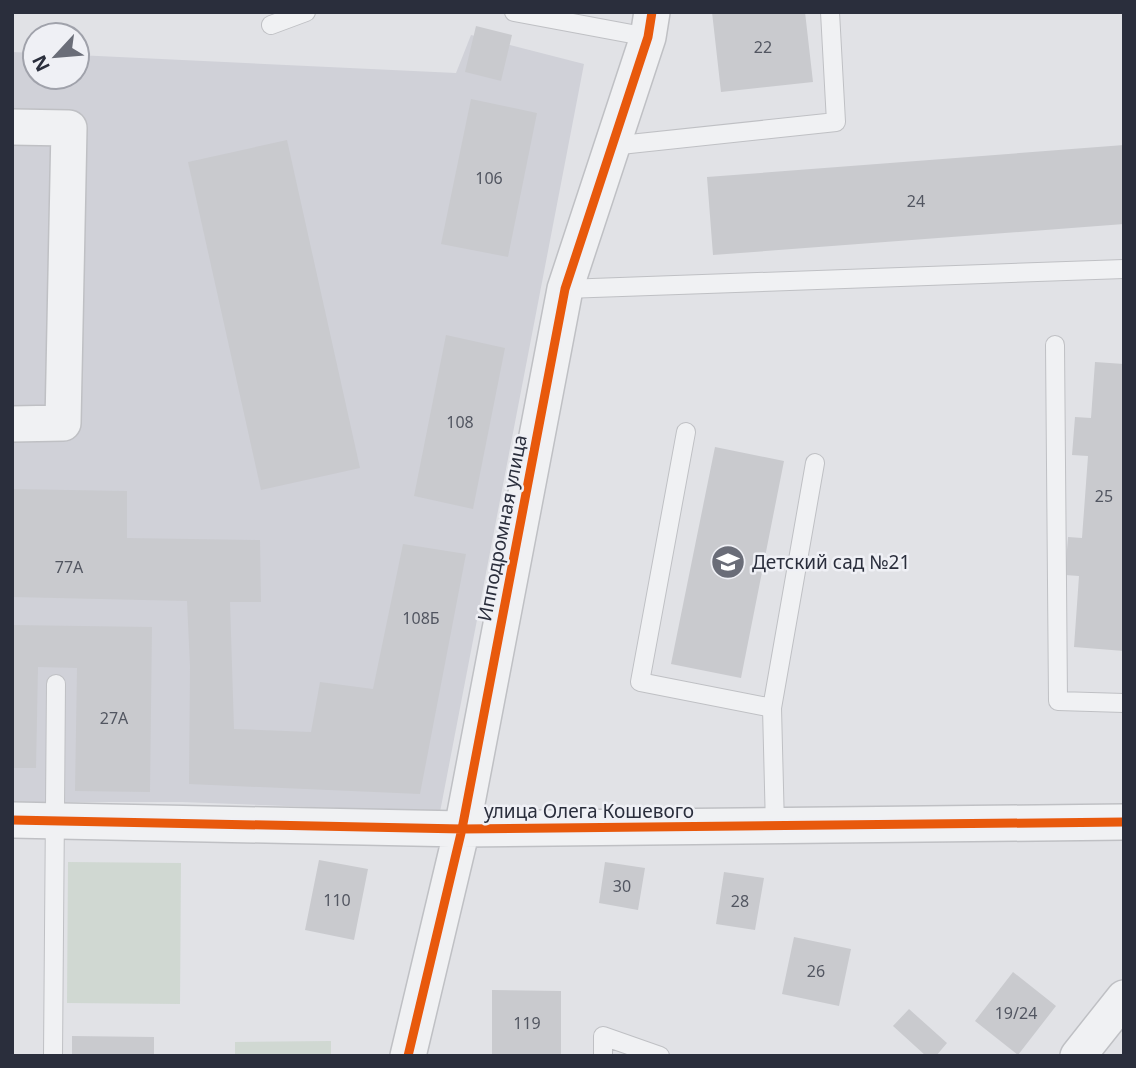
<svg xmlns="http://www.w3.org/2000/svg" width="1136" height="1068" viewBox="0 0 1136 1068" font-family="'Noto Sans',sans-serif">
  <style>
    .built { fill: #d0d1d8 }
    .green { fill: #d0d8d2 }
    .building { fill: #c9cace }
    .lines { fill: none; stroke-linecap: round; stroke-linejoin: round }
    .service-casing { stroke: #bfc0c4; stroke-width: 20 }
    .minor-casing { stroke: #bfc0c4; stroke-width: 38 }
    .service { stroke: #f0f1f3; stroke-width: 18 }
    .minor { stroke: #f0f1f3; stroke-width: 35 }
    .cycleway-casing { stroke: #eff0f5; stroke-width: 13 }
    .cycleway { stroke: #e8590c; stroke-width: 9 }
    .labels { text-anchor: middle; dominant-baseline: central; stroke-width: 5; stroke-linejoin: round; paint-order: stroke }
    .number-label { font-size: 16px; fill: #525661 }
    .street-label { font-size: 19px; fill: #2a2e3c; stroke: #eff0f5 }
    .poi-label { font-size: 19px; fill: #2a2e3c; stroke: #eff0f5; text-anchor: start }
  </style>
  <rect width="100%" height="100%" fill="#e1e2e6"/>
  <path class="built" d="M471,35L584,64L440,812L182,802H12V52L35,53V77H77V55L456,73Z"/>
  <path class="green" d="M68,862L181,863L180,1004L67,1003Z
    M331,1041V1056H235V1042Z"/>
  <path class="building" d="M712,12H805L813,82L721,92Z
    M476,26L512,35L501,81L465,72Z
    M471,99L537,113L508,257L441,244Z
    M287,140L360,468L261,490L188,162Z
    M1124,145V224L713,255L707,177Z
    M446,335L505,348L473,509L414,496Z
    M1095,362L1124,364V651L1074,647L1079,576L1065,575L1068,537L1082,538L1088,456L1072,455L1075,417L1091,418Z
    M715,447L784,461L741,678L671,664Z
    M12,489L127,491V538L260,540L261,602H230L234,729L311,732L320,682L373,689L403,544L466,554L420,794L189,784L190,667L187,601L12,597Z
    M12,625L152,627L150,792L75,791L77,668L38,667L36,768H12Z
    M319,860L368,869L354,940L305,930Z
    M605,862L645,868L638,910L599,903Z
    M724,872L764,878L755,930L716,924Z
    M794,937L851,949L839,1006L782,994Z
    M1013,972L1056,1006L1018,1055L975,1021Z
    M492,990L561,991V1056H492Z
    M909,1009L947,1043L936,1056H926L893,1026Z
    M72,1036L154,1037V1056H72Z"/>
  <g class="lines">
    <g class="service-casing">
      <path id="service" d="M514,12L648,37
        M271,25L306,12
        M611,146L836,122L830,12
        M565,289L1124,269
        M1055,345L1058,701L1124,703
        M686,432L640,682L772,708
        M775,827L772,708L815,463
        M53,1056L56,684
        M603,1056V1036L660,1056"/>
    </g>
    <g class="minor-casing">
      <path id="minor" d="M12,127L69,128L63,423L12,424
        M12,820L462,829L1124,822
        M408,1056L462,829L565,289L648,37L652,12
        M1078,1056L1124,998"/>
    </g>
    <use href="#service" class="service"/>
    <use href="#minor" class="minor"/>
    <g class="cycleway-casing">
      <path id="cycleway" d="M12,820L462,829L1124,822
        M408,1056L462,829L565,289L648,37L652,12"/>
    </g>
    <use href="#cycleway" class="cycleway"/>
  </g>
  <defs>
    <g id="school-disc" transform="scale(1.75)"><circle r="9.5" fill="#6a6d78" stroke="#eff0f5"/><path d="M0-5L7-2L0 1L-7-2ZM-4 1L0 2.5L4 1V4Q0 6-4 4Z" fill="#fff"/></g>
  </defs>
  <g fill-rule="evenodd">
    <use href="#school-disc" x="728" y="562"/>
  </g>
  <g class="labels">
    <g class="number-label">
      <text x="763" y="47">22</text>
      <text x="489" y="178">106</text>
      <text x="916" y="201">24</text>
      <text x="460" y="422">108</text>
      <text x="1104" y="496">25</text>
      <text x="69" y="567">77А</text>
      <text x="421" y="618">108Б</text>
      <text x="114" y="718">27А</text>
      <text x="622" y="886">30</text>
      <text x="337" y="900">110</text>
      <text x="740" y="901">28</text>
      <text x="816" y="971">26</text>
      <text x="1016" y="1013">19/24</text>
      <text x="527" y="1023">119</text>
    </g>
    <g class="street-label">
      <text transform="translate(502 528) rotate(-79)">Ипподромная улица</text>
      <text x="589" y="811">улица Олега Кошевого</text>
    </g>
    <g class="poi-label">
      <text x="752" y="562">Детский сад №21</text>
    </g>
  </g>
  <rect width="1136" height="1068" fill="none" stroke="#2a2e3c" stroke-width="28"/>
  <g transform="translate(56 56) rotate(244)"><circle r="33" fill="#eff0f5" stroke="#a0a2ab" stroke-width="2"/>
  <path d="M0-5L12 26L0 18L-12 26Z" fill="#6a6d78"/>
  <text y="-10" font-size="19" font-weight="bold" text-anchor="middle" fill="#2a2e3c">N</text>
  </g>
</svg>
